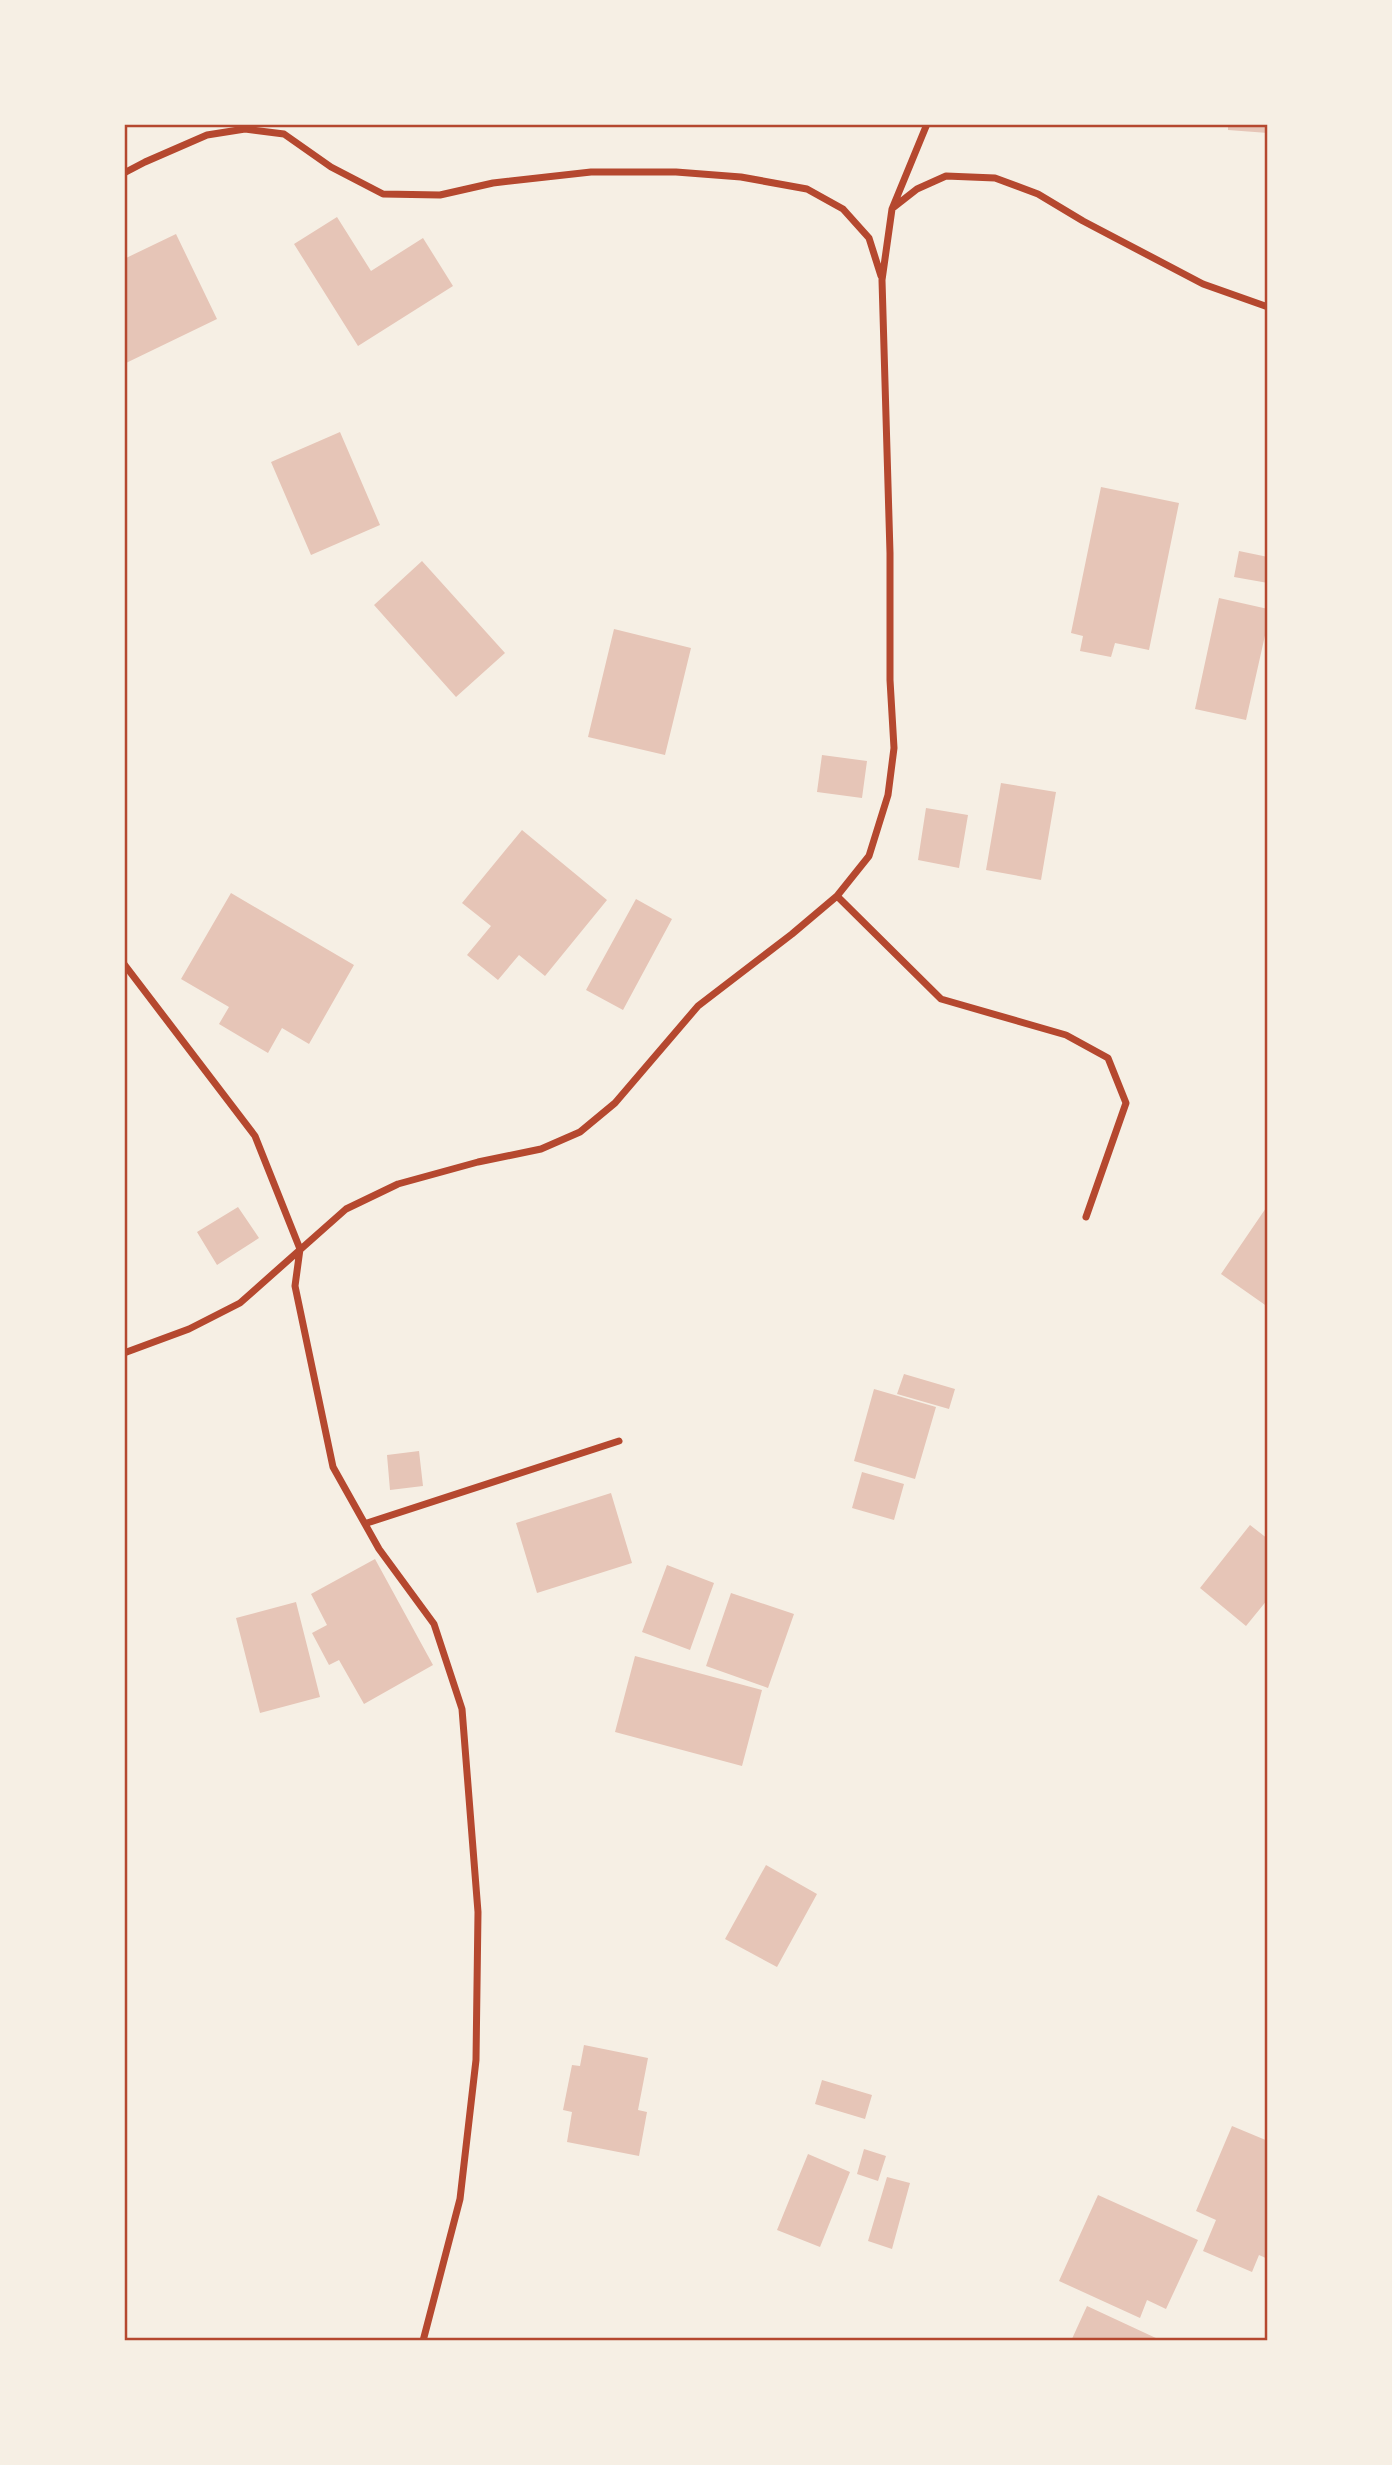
<svg xmlns="http://www.w3.org/2000/svg" width="1392" height="2465" viewBox="0 0 1392 2465" font-family="'Titillium Web',sans-serif">
  <style>
    .building { fill: #e6c5b7 }
    .lines { fill: none; stroke-linecap: round; stroke-linejoin: round }
    .minor { stroke: #b5482f; stroke-width: 7 }
    .neatline { fill: none; stroke: #b5482f; stroke-width: 2.5 }
  </style>
  <rect width="100%" height="100%" fill="#f6efe4"/>
  <path class="building" d="M1228,124H1268V133L1228,130Z
    M337,217L371,271L423,238L453,286L358,346L294,244Z
    M176,234L217,319L126,363L124,359V259Z
    M340,432L380,525L311,555L271,462Z
    M1101,487L1179,503L1149,650L1115,643L1111,657L1080,651L1083,636L1071,633Z
    M1239,551L1268,557V583L1234,577Z
    M422,561L505,653L456,697L374,605Z
    M1219,598L1268,609V622L1246,720L1195,709Z
    M614,629L691,648L665,755L588,737Z
    M822,755L867,761L862,798L817,792Z
    M1001,783L1056,792L1041,880L986,870Z
    M926,808L968,815L959,868L918,860Z
    M522,830L607,900L545,976L519,955L498,980L467,955L491,926L462,903Z
    M231,893L354,965L309,1044L282,1028L268,1053L219,1024L229,1007L181,979Z
    M636,899L672,919L623,1010L586,990Z
    M1268,1205V1307L1221,1274Z
    M238,1207L259,1238L217,1265L197,1232Z
    M904,1374L955,1389L949,1409L897,1394Z
    M874,1389L936,1407L915,1479L854,1461Z
    M419,1451L423,1486L390,1490L387,1455Z
    M862,1472L904,1484L894,1520L852,1508Z
    M611,1493L632,1563L537,1593L516,1523Z
    M1250,1525L1268,1539V1599L1246,1626L1200,1588Z
    M375,1559L433,1665L364,1704L339,1660L329,1665L312,1633L327,1625L311,1594Z
    M667,1565L714,1583L690,1650L642,1632Z
    M731,1593L794,1614L768,1688L706,1666Z
    M296,1602L320,1697L260,1713L236,1618Z
    M635,1656L762,1690L742,1766L615,1732Z
    M766,1865L817,1894L777,1967L725,1939Z
    M584,2045L648,2058L638,2110L647,2112L639,2156L567,2142L572,2112L563,2110L572,2065L580,2066Z
    M822,2080L872,2095L865,2119L815,2104Z
    M1232,2126L1268,2141V2259L1259,2255L1252,2272L1203,2251L1216,2220L1196,2211Z
    M864,2149L886,2156L878,2181L857,2174Z
    M808,2154L850,2172L820,2247L777,2230Z
    M887,2177L910,2183L892,2249L868,2241Z
    M1098,2195L1198,2240L1166,2309L1147,2300L1140,2318L1059,2281Z
    M1087,2306L1158,2339L1157,2341H1071Z"/>
  <g class="lines">
    <path class="minor" d="M124,173L145,162L207,135L245,129L284,134L331,167L383,194L440,195L493,183L591,172H676L741,177L807,189L843,209L869,238L881,276
      M894,207L917,189L946,176L995,178L1038,194L1083,221L1203,284L1268,307
      M837,896L941,999L1066,1035L1108,1058L1126,1103L1086,1217
      M124,964L255,1136L300,1249L295,1286L333,1467L379,1549L434,1624L462,1709L478,1912L476,2060L460,2199L423,2341
      M124,1353L189,1329L240,1303L346,1209L398,1184L478,1162L541,1149L580,1132L615,1103L698,1006L792,934L837,896L869,856L888,795L894,748L890,680V553L882,280L892,209L927,124
      M367,1523L619,1441"/>
  </g>
  <rect width="1392" height="2465" fill="none" stroke="#f6efe4" stroke-width="252"/>
  <rect x="126" y="126" width="1140" height="2213" class="neatline"/>
</svg>
